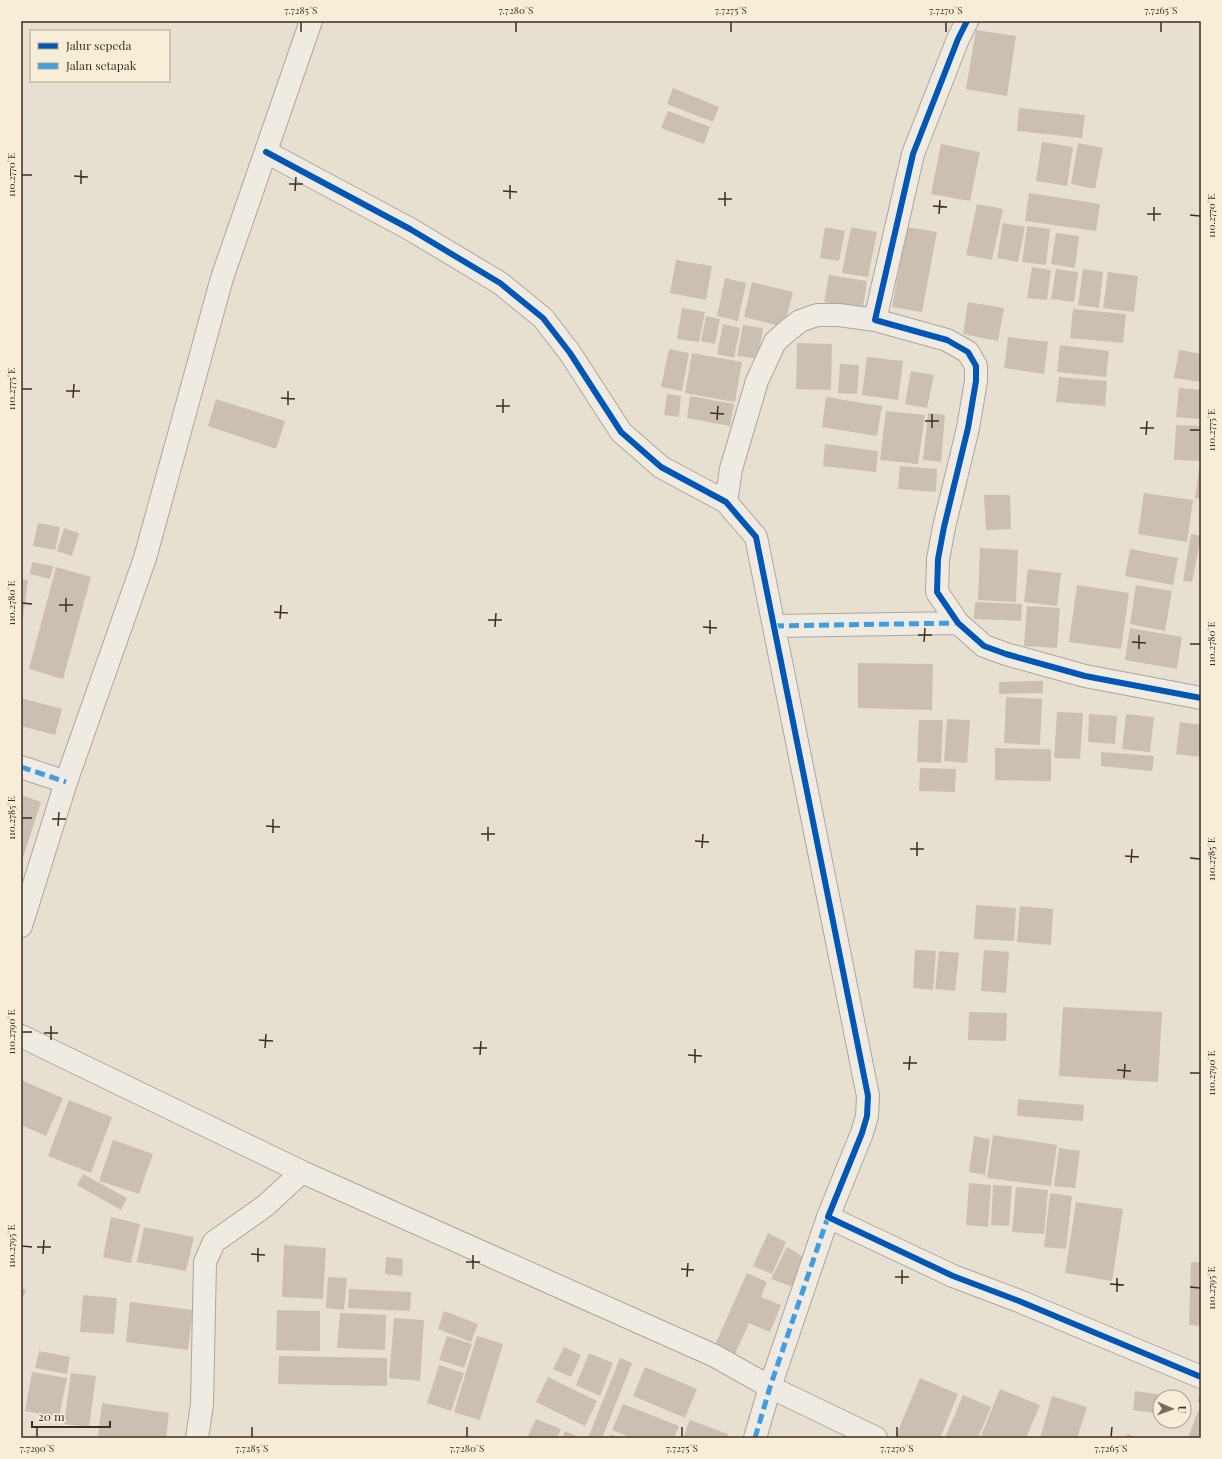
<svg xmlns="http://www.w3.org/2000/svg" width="1222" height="1459" viewBox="0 0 1222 1459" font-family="'Playfair Display',serif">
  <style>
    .building { fill: #cbbfb2 }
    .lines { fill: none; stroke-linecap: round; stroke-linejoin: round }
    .minor-casing { stroke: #ada599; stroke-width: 24 }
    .tertiary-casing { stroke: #ada599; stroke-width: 24 }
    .minor { stroke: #efebe3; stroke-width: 22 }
    .tertiary { stroke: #efebe3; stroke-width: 22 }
    .quiet { stroke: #3f9de0; stroke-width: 5; stroke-dasharray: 10 5; stroke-linecap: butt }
    .cycleway-casing { stroke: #f7eed8; stroke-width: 8 }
    .cycleway { stroke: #0057b8; stroke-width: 6 }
    .ticks { fill: none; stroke: #3d2e20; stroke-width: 1.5 }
    .neatline { fill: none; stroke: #3d2e20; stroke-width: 1.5 }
    .ticks-label { font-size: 10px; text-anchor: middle; fill: #3d2e20 }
  </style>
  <rect width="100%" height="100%" fill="#e7e0d1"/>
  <path class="building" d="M976,30L1016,36L1007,96L966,89Z
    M673,88L719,107L713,122L667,104Z
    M1019,108L1085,115L1082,138L1017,131Z
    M668,111L710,127L704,144L661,128Z
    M1042,142L1073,147L1067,186L1036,181Z
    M1078,143L1103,148L1095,189L1071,184Z
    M941,144L980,152L970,201L931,194Z
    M1029,193L1100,204L1096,231L1025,221Z
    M977,204L1003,209L992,260L966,255Z
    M1003,223L1025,227L1018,262L997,258Z
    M1027,226L1050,229L1046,265L1022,262Z
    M825,227L845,231L839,261L820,258Z
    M851,227L877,232L868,277L842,273Z
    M907,227L937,232L922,312L892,307Z
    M1056,233L1079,236L1075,268L1051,264Z
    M676,260L712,266L706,300L670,293Z
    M1032,267L1051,270L1047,300L1027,298Z
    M1056,269L1078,272L1074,302L1051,299Z
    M1083,269L1103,272L1099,308L1078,305Z
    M1108,272L1138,276L1134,312L1103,308Z
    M829,275L867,281L863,308L824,302Z
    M725,278L746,283L738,321L717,316Z
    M752,282L793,292L784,327L744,317Z
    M968,302L1004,308L998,341L963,334Z
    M682,308L705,312L699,342L677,339Z
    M1073,309L1126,314L1123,343L1070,338Z
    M706,316L720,319L715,344L701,341Z
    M723,324L740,328L734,358L717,354Z
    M743,325L763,328L758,359L737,356Z
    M1008,337L1048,342L1044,374L1004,368Z
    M797,343L832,344L831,390L796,389Z
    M1060,345L1109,351L1106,377L1057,372Z
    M669,349L689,353L682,391L661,387Z
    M1179,350L1201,354V382L1174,378Z
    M692,353L742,362L735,402L685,393Z
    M867,357L903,361L898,400L862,395Z
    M840,364L859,365L857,394L838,393Z
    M911,371L934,375L927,408L905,404Z
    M1059,377L1107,381L1105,406L1056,402Z
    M1179,388L1201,390V419L1176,417Z
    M667,394L681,396L679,417L664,415Z
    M690,396L734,404L730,426L687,418Z
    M826,397L882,406L877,436L822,427Z
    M216,399L285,421L276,449L208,426Z
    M886,411L925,415L918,464L880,460Z
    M928,413L945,415L941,462L923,460Z
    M1176,425L1201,426V461L1174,460Z
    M825,444L878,451L876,472L823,466Z
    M1200,463H1201V499L1195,498Z
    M900,466L937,469L936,492L898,489Z
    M1144,493L1193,500L1187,542L1138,534Z
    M984,495H1010L1011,529L986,530Z
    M38,523L60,527L55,550L33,546Z
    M64,528L79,533L72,556L57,551Z
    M1191,534L1201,536L1192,582L1183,581Z
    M980,548L1018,550L1016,602L978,600Z
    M1130,549L1178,558L1173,585L1125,576Z
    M32,562L53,566L50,579L30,574Z
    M56,567L91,577L63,679L29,669Z
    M1028,569L1061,573L1057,606L1024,602Z
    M21,579L28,580L23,618H21Z
    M1077,585L1129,593L1121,649L1069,642Z
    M1136,585L1172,591L1165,631L1130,624Z
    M975,602L1022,604L1021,621L974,619Z
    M1027,606L1060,608L1057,648L1024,646Z
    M1130,628L1182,637L1177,669L1125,660Z
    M858,663L933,664L932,710L858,708Z
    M1043,681V693L999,694V682Z
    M1006,697L1042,699L1040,745L1004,743Z
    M21,698L62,709L55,735L21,726Z
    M1057,712L1083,713L1080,759L1054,758Z
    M1089,714L1117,716L1115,744L1088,742Z
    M1126,714L1154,717L1150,752L1122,749Z
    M947,719L970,720L967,763L944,761Z
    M919,720H943L941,763L917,762Z
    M1180,722L1201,725V757L1176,754Z
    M995,748L1051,749V781L995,780Z
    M1101,752L1154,756L1152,771L1101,766Z
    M920,768L956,769L955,792L919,791Z
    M21,795L41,802L21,864Z
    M976,905L1016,908L1014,941L974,939Z
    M1020,906L1053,909L1051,945L1017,942Z
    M915,950L936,951L933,990L913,988Z
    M984,950L1009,952L1006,993L981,991Z
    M939,951L959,953L955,991L935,989Z
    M1063,1007L1162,1012L1158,1082L1059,1076Z
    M969,1012L1007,1013L1006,1041L968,1040Z
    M21,1080L63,1098L46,1136L21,1125Z
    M1018,1099L1084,1105L1083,1121L1017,1116Z
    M69,1100L112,1117L91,1173L48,1156Z
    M993,1135L1057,1145L1051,1186L987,1178Z
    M974,1136L990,1139L985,1175L969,1172Z
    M113,1140L153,1154L139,1194L99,1181Z
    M1059,1148L1080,1151L1075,1188L1054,1186Z
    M83,1174L127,1198L121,1210L77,1185Z
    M969,1183L991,1185L988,1227L966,1225Z
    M993,1185L1012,1186L1009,1226L991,1225Z
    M1016,1187L1048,1190L1044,1234L1012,1232Z
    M1050,1193L1072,1196L1066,1249L1044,1247Z
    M1076,1202L1123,1209L1112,1281L1065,1273Z
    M111,1217L140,1224L131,1263L103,1257Z
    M144,1227L194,1237L186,1271L137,1262Z
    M768,1233L786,1242L772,1274L753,1266Z
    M284,1245L326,1248L323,1299L282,1297Z
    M787,1247L805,1258L793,1287L771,1279Z
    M386,1257L403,1259L402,1276L385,1274Z
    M1191,1262H1201V1326L1189,1325Z
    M747,1273L767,1282L761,1297L781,1305L770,1332L749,1323L734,1356L714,1347Z
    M328,1277L347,1278L344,1310L326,1308Z
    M21,1288L26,1290L21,1302Z
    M349,1289L411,1292L410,1311L348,1308Z
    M83,1295L117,1298L114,1334L80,1332Z
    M130,1302L193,1310L188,1350L126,1342Z
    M277,1310L320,1311V1351L276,1350Z
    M444,1311L478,1324L471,1342L438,1329Z
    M340,1313L386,1315L385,1350L337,1348Z
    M394,1318L424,1320L420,1381L389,1378Z
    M447,1336L472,1344L464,1368L439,1360Z
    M477,1336L503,1344L480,1420L454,1412Z
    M564,1347L581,1355L571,1377L553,1369Z
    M39,1351L70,1357L67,1374L35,1368Z
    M589,1353L613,1363L600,1396L576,1385Z
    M279,1356L387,1358V1386L278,1384Z
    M620,1358L632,1363L602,1438H588Z
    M439,1365L464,1373L451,1411L427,1403Z
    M645,1367L697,1389L685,1418L633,1396Z
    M32,1372L67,1378L59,1417L25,1411Z
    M71,1373L96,1376L89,1427L64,1424Z
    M548,1377L597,1401L585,1426L536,1402Z
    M920,1378L958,1394L940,1438H895Z
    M1000,1389L1040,1405L1026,1438H980Z
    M1135,1391L1170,1396V1397H1160V1414L1133,1410Z
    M1201,1393V1403L1197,1401Z
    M963,1395L991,1407L978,1438H945Z
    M1052,1396L1087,1407L1077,1438H1040Z
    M102,1403L169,1413L166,1438H111L98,1436Z
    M623,1404L679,1426L674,1438H632L612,1430Z
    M1198,1411L1201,1412V1438H1188Z
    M536,1419L561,1429L557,1438H527Z
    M690,1420L728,1434L727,1438H683Z
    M565,1431L581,1438H562Z
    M610,1434L620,1438H609Z
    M1127,1434L1140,1438H1126Z"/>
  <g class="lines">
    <g class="minor-casing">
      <path id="minor" d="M967,21L958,39L913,154L875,320L947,340L968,352L976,366V381L968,428L944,527L938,559L937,592L958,623L984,646L1006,654L1085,676L1201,698
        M266,152L410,229L500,283L543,318L570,353L621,432L661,467L726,502L756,537L868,1096L867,1116L862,1133L828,1217L953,1276L1019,1301L1201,1377
        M726,502L731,469L757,381L775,342L786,332L800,321L817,315H839L875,320
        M774,626L958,623
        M21,767L66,782
        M21,1036L302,1172L715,1356L770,1387L876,1438
        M197,1438L202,1404L205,1262L214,1242L265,1206L302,1172
        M755,1438L770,1387L828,1217"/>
    </g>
    <g class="tertiary-casing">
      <path id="tertiary" d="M21,926L66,782L145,558L222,278L311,21"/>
    </g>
    <use href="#minor" class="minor"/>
    <use href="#tertiary" class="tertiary"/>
    <path class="quiet" d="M774,626L958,623
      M21,767L66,782
      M755,1438L770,1387L828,1217"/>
    <g class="cycleway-casing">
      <path id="cycleway" d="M967,21L958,39L913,154L875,320L947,340L968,352L976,366V381L968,428L944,527L938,559L937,592L958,623L984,646L1006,654L1085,676L1201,698
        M266,152L410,229L500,283L543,318L570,353L621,432L661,467L726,502L756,537L868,1096L867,1116L862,1133L828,1217L953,1276L1019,1301L1201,1377"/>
    </g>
    <use href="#cycleway" class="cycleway"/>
  </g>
  <path class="ticks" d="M301,32V22M516,32V22M731,32V22M946,32V22M1161,32V22M22,175H32M74,176L88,177M81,184V170M289,184H303M295,191L296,177M503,191L517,192M510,199V185M718,199H732M725,206V192M933,206L947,207M939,214L940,200M1147,214H1161M1190,215L1200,216M1154,221V207M22,389H32M66,391H80M73,398L74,384M281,398L295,399M288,405V391M496,406H510M503,413V399M710,413L724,414M717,420L718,406M925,421H939M932,428V414M1140,428H1154M1190,430H1200M1146,435L1147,421M22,603L32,604M59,605H73M66,612V598M274,612L288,613M280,619L281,605M488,620H502M495,627L496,613M703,627L717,628M710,634V620M918,635H932M924,642L925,628M1132,642L1146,643M1190,644H1200M1139,649V635M22,818H32M52,819H66M58,826L59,812M266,826L280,827M273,833V819M481,834H495M488,841V827M695,841L709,842M702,848L703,834M910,849H924M917,856V842M1125,856L1139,857M1190,858L1200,859M1131,863L1132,849M22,1032H32M44,1033H58M51,1040V1026M259,1040L273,1041M265,1048L266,1034M473,1048H487M480,1055L481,1041M688,1055L702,1056M695,1063V1049M903,1063H917M909,1070L910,1056M1117,1070L1131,1071M1190,1073H1200M1124,1078L1125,1064M22,1246L32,1247M37,1247H51M43,1254L44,1240M251,1254L265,1255M258,1262V1248M466,1262H480M473,1269V1255M681,1269L694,1270M687,1277L688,1263M895,1277H909M902,1284V1270M1110,1284L1124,1285M1190,1287L1200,1288M1117,1292V1278M37,1437V1427M252,1437V1427M467,1437V1427M682,1437V1427M897,1437V1427M1111,1437L1112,1427"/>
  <rect width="1222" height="1459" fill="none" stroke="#f7eed8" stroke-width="44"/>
  <rect x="30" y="30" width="140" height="52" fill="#f7eed8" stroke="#ada18e"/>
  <rect x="38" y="43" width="20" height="6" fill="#0057b8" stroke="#ada18e"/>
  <text x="66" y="50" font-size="12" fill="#3d2e20">Jalur sepeda</text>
  <rect x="38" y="63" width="20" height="6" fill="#3f9de0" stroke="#ada18e"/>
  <text x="66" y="70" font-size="12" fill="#3d2e20">Jalan setapak</text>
  <g transform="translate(1172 1409) rotate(92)"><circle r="19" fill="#f7eed8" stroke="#ada18e"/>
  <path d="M0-3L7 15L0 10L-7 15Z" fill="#786c5e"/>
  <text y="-6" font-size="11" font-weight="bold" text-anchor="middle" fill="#3d2e20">U</text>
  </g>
  <path d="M32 1421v6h78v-6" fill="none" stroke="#3d2e20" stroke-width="2"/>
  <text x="38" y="1421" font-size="12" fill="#3d2e20" stroke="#f7eed8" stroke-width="3" paint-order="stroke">20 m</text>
  <rect x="22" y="22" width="1178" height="1415" class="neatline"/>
  <g class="ticks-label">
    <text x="301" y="14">7.7285°S</text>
    <text x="516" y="14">7.7280°S</text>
    <text x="731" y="14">7.7275°S</text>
    <text x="946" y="14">7.7270°S</text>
    <text x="1161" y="14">7.7265°S</text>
    <text transform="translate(11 175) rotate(-90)" y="4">110.2770°E</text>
    <text transform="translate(1211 216) rotate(-90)" y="4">110.2770°E</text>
    <text transform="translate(11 389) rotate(-90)" y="4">110.2775°E</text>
    <text transform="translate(1211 430) rotate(-90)" y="4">110.2775°E</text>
    <text transform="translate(11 603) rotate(-90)" y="4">110.2780°E</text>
    <text transform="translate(1211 644) rotate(-90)" y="4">110.2780°E</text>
    <text transform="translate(11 818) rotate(-90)" y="4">110.2785°E</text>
    <text transform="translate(1211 859) rotate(-90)" y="4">110.2785°E</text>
    <text transform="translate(11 1032) rotate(-90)" y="4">110.2790°E</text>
    <text transform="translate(1211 1073) rotate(-90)" y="4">110.2790°E</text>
    <text transform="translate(11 1246) rotate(-90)" y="4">110.2795°E</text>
    <text transform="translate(1211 1288) rotate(-90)" y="4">110.2795°E</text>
    <text x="37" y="1452">7.7290°S</text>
    <text x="252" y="1452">7.7285°S</text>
    <text x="467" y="1452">7.7280°S</text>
    <text x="682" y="1452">7.7275°S</text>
    <text x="897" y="1452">7.7270°S</text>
    <text x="1111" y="1452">7.7265°S</text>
  </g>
</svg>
